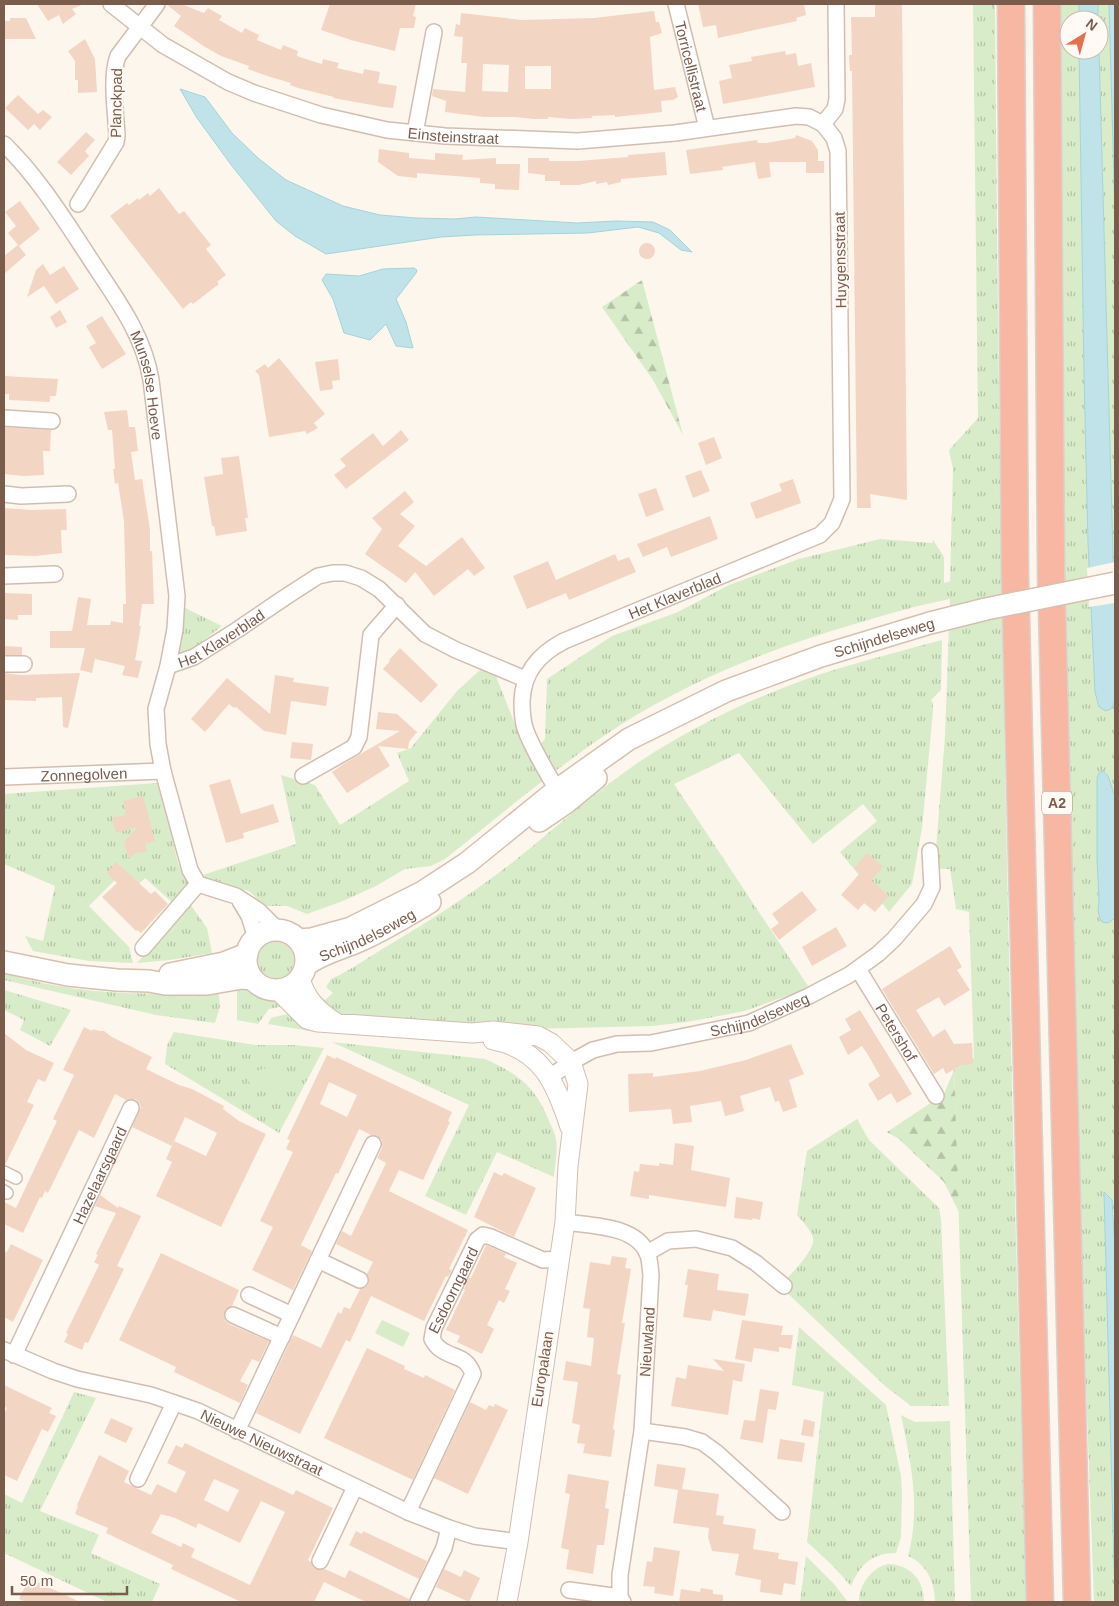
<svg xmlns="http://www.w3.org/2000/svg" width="1119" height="1606" viewBox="0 0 1119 1606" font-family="Arial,sans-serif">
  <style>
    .grass { fill: url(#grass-tufts) }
    .forest { fill: url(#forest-firs) }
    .green { fill: #d8ecc9 }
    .water { fill: #bfe3e8; stroke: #a5d3da }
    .pier { fill: #fdf6ec }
    .building { fill: #f3d5c3; fill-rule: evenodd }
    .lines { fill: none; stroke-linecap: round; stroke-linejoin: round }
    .pedestrian-casing { stroke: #d1beb0; stroke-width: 14 }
    .minor-casing { stroke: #d1beb0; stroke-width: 18 }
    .tertiary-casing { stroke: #d1beb0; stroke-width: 21 }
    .secondary-casing { stroke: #d6c0b0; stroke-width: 24 }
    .motorway-casing { stroke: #dad1cd; stroke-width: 29 }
    .pedestrian { stroke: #fff; stroke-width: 11 }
    .minor { stroke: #fff; stroke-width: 15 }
    .tertiary { stroke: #fff; stroke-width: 19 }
    .secondary { stroke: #fff; stroke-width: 21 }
    .motorway { stroke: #f7b7a3; stroke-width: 26 }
    .secondary-bridge-casing { stroke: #d6c0b0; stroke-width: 24; stroke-linecap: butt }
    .secondary-bridge { stroke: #fff; stroke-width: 21 }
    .labels { text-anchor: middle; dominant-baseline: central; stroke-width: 4.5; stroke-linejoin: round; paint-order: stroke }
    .shield { fill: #fffaf3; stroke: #a28b7f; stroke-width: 1 }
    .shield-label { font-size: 14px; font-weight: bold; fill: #7a5c4d }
    .street-label { font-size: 15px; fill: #7a5c4d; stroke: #fffaf3 }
  </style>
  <defs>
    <pattern id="grass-tufts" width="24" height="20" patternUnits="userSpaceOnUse" patternTransform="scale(1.25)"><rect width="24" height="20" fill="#d8ecc9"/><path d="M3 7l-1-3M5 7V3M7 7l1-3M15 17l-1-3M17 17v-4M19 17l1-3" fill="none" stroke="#b4c2a5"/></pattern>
    <pattern id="forest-firs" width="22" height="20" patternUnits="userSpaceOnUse" patternTransform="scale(1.25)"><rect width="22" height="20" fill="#d8ecc9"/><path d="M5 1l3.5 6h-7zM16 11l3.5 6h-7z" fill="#b4c2a5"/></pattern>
  </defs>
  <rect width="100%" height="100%" fill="#fdf6ec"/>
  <path class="grass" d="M973,4H995C999,537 1009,1070 1027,1602H971L954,1070L974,1058L969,912L956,909L950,869H936L935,861L945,736L950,599C919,605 888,614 858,623C776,647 695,678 622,724C561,763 502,814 445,859L431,866L405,869L376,886L343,901L307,914L287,906H265L249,891L212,883L203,875L296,844L281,775L315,785L340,825L409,781L397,753L411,748L457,691L490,661L528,757L545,739L547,679L612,636L678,612L729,585L799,559L880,539L932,543L933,540L944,557V583L950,581L953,469L949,450L978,418Z
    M1056,4H1079V20H1069V50H1079L1084,374L1094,668L1097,701L1113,706L1115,701V797L1106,773L1097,778V860L1099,899L1098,911L1115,918V1247L1114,1213L1104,1193L1115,1602H1094L1071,982L1063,583Z
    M1098,4H1109L1115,217V564L1113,565Z
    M183,607L222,626L176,662Z
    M942,640L941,690L931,700L933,703V711L922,828L912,884L889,912L840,852L877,821L863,804L813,844L739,753L674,784L808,986L800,991L745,1011L687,1022L652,1026L530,1029L346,1018L326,1008L316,1000L319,995L325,1000L333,993L326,987L331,979C351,970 370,956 389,945C434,918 477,891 518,858C558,826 596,791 639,762C699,722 771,689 840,668C874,658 908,649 942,640Z
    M157,783C162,801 168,819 172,837C176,855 178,871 190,886L174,904L145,878L138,885L124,871L89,906L129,947L133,963L89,961L33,951L25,936L43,941L55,886L4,864V794Z
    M190,904L207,928L212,953L170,960L137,963Z
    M258 960a18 18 0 1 1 36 0a18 18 0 1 1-36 0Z
    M4,973C74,994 146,998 218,989L220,1006L215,1023L156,1015L4,980Z
    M249,987L278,999L285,1006L269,1009L258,1024L237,1020V988Z
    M4,990L71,1010L50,1046L20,1030L24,1020L4,1010Z
    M291,1013L301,1026L316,1032L268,1024L271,1018Z
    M174,1032L255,1045H294L324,1048L279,1133L165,1064L167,1045Z
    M332,1042L485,1059C517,1073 536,1087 549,1121C551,1126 555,1133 556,1139C558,1150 555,1165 554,1177L497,1152L466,1215L425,1196L469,1105Z
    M857,1119L869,1140L939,1208L941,1219L949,1406H911L885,1386L780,1286C788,1277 816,1250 813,1238C811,1230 802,1221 797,1215L807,1151Z
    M799,1327L886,1405L901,1476L902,1493L901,1537L896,1553C871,1553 860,1565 851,1586L832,1565L807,1542L824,1392L792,1385Z
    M74,1392L96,1398L40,1511L99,1535L91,1553L160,1584L152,1602H107L4,1553V1494L22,1503Z
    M901,1415L915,1422L950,1421L955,1602H935C935,1583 927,1564 908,1556C921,1507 911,1464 901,1415Z
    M806,1556L834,1584L848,1602H800Z
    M888,1564C911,1565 924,1580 924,1602H859C859,1585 871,1568 888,1564Z"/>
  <path class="forest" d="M642,280L683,435L653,380L602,307Z
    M954,1070L959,1212L944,1182L899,1139L887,1132L944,1094Z"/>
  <path class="green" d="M279,1065L284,1084L252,1093L247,1073Z
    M382,1320L410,1333L403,1347L375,1333Z"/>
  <path class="water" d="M1079,4H1098V20H1079Z
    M1109,4H1115V217Z
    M1079,50H1099L1115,626V701L1111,709L1106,711L1099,707L1095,692L1088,542L1084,374Z
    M180,89L205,97L232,133L258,158L286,180L343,206L380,215L416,218L455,219L476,217L577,223L616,221L653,222L670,230L692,252L681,250L659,233L638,227L588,233L475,235L441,237L326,254L295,236L276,221L232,166L197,118Z
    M414,268L417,270L416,273L396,299L406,322L413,348L396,346L386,324L370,340L344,333L333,299L322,280L326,274L359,276L383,269Z
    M1103,771L1108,776L1115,797V918L1108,923L1102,922L1100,919L1098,911L1099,899L1097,860V778L1099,773Z
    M1104,1192L1112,1200L1115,1247V1602Z"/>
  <path class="pier" d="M1115,562V603L1089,607L1087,568Z"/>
  <path class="building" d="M37,4H84L72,9L76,14L63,24L59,15L48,21Z
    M166,4H181L204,13L208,8L222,16L219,20L242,33L245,28L259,35L257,40L281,50L283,45L298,51L297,56L309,60L322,64L323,59L339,63L337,68L363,74L364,69L380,72L378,83L397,86L393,108L383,107L333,98L334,97L298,88L290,85L291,83L267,76L248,69L249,66L221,56L205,47L174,26L181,16Z
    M330,4H416L413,16L416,17L414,28H400L395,51L351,40L321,30Z
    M698,4H804L806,15L796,18L797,21L718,38L716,25L703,27Z
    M875,4H902L907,500L870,494L871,508H857L852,71H850L849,55H852L851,17H875Z
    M654,11L656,22H659L662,33L650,37L654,90L675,87L678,97L673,100L661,101L662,112L615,117V115L592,116V118L571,119L548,117V119H534L516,117H484L445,112L446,101L432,96L433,89L465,92L467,63H461L463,37L454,36L456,24L460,25L461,13L522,20L594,18ZM483,64L509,65L508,92L482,91ZM525,66H551V89H525Z
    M10,18H26L36,39H4V21H10Z
    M85,39L95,59L97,92L78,93V80H75V61L68,51Z
    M785,51L786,55L796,53L798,66L811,63L815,87L723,104L719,81L732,78L729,65L752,61L751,57Z
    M18,95L38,114L43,110L52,117L40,130L34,124L28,130L5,108Z
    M86,132L95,140L85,151L89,156L71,175L57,162Z
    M796,135L812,141L818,150V161H824V173H806V162H769L771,177L758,179L755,162L722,167L723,170L690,174L686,150L757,140L758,143H766L795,138Z
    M379,149L409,153V158L435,160V153L463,155L462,160L496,158V164H520L519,190L495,189V184L480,183V178L417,173V178L398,176L378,162Z
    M665,152L667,175L621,179V182L608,185L607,182L596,184V181L579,185H560V181H545V175L528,173V158H549V161H578L628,157V155Z
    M159,188L179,214L184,211L211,245L206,249L226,275L217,282L219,284L193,304L191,302L183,309L110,216L127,203L129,205L138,198L139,200L148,193L150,196Z
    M20,201L40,229L19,246L8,233L16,226L5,212Z
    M639 251a8 8 0 1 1 16 0a8 8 0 1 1-16 0Z
    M18,245L26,255L4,274V256Z
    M43,264L50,275L64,266L79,289L56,304L44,286L27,297L36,270Z
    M60,310L67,322L56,328L50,317Z
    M102,316L126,354L102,369L89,347L96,343L86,326Z
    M279,358L325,414L314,423L318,428L307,434L305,431L269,437L259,375L255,371L265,364L268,368Z
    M338,359L340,380L332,381L333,389L320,391L315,362Z
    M4,376L58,379L56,396H50V402L9,400V394H4Z
    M127,410L129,427H135L138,451L131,452L135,480L142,479L150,529V551H152L154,604H142L139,626H141L135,660L142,661L138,678L122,675L125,666L95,659L92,673L80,670L85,648H50V631H72L78,597L91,599L87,625H110L111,621L123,623V604H126L124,521L118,483L115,484L113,469H115L112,430H108L104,412Z
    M4,427L51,430L50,451H43L44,475L23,476L4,474Z
    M401,430L409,440L346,489L334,475L346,466L340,459L373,433L383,446Z
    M714,437L722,458L706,465L698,443Z
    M239,456L248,518H245L247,531L216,536L214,526H212L204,477L223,474L221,458Z
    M701,470L710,491L693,498L685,476Z
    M793,479L801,503L756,519L750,503L782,491L779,484Z
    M656,488L664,510L646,517L638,494Z
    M405,491L414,502L400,514L415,526L398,546L426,566L462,537L485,568L474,576L468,569L434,596L415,572L406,583L365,554L382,529L372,518Z
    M4,508L32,510L66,509L67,530H61L62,553L36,556L4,555Z
    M710,516L718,539L671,557L667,547L643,557L637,544Z
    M615,554L618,561L629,557L636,572L569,600L566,593L527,609L513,576L548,561L556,580Z
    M4,593L32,594V615H18V620L4,619Z
    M4,646L22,647V655H4Z
    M400,648L438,685L421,703L383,669L390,661L389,660Z
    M4,673L21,675L80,673L68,728L63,727L62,697L36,698V701L4,700Z
    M275,675L294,678L293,682L329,687L326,706L291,701L286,735L264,731L236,707L234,708L229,704L205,732L191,719L227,678L270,714Z
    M378,712L397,714L418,733H416L409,742L408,749L378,746L390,766L347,793L332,772L345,763L400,731L376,729Z
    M292,742L313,744L311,760L290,758Z
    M230,779L241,814L273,804L279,822L243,833L244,838L226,843L209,785Z
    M143,796L155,841L145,844L147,852L135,853L129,859L124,842L138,827L116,833L112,818L126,815L123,801Z
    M867,853L883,867L871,880L889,896L875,912L864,903L858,910L841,895L860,873L854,868Z
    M116,862L151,894L155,891L168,904L141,933L137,930L136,931L102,897L117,883L107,873Z
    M802,891L817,910L779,940L771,929L779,923L772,914Z
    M836,927L847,946L812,966L802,947Z
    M950,946L962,967L957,970L970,990L944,1006L939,997L916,1010L933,1037L945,1029L954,1044L972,1043L973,1064L962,1065L946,1074L943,1068L934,1074L882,989Z
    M860,1010L912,1094L897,1103L891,1093L878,1101L868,1084L880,1076L868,1055L862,1046L848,1055L839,1037L851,1030L845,1019Z
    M84,1027L92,1031L93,1029L99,1031H104L112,1037L152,1057L146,1069L179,1085L192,1089L224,1106L223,1109L239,1121L266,1134L221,1227L156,1196L172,1162L166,1159L174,1141L206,1156L217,1133L185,1117L172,1146L132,1127L141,1107L139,1103L135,1099L126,1100L115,1094L94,1138L79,1130L48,1193L45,1191L42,1198L40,1197L23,1233L4,1224V1202L16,1208L57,1121L53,1119L74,1075L63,1070Z
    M4,1033L26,1050L54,1063L45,1082L38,1079L27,1102L34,1105L5,1165H4Z
    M791,1044L804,1074L789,1080L797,1107L783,1112L779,1101L775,1102L770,1087L740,1096L744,1111L734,1114L725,1116L721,1101L690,1106L692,1122L673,1124L671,1109L629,1112L628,1074L653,1073V1077L700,1071L746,1060Z
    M327,1055L335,1059L336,1057L452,1112L448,1121L450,1122L423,1180L399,1170L389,1191L468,1230L449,1269L452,1270L448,1277L446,1276L424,1321L371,1296L350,1342L346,1340L300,1434L256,1413L293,1335L321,1348L338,1312L341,1314L344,1307L350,1309L360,1289L365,1288L368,1284L369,1279L367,1274L373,1262L336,1244L342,1231L351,1236L386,1163L377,1158L382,1148V1140L377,1136L371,1135L359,1129L338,1174L336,1173L301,1245L312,1251L293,1290L252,1270L273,1227L260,1221L293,1152L286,1149L290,1140L287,1139ZM329,1082L357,1095L347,1117L320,1104Z
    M675,1143L694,1146L691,1170L730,1178L726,1207L649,1195V1199L630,1196L634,1171L639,1172L640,1164L659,1166V1163L673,1165Z
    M494,1172L502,1176L504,1173L536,1188L514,1237L474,1217Z
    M100,1195L118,1208L119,1206L141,1216L117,1266L124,1269L88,1343L85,1342L82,1350L64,1342L68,1334L66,1333L99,1265L94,1262L98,1255L96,1254L116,1213L95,1206Z
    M736,1197L763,1202L760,1220L753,1218L752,1220L734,1218Z
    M11,1244L43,1260L13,1322L4,1317V1251L7,1252Z
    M486,1245L506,1254L504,1257L517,1263L505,1289L510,1291L504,1303L499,1300L487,1325L494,1329L482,1354L457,1342L460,1336L446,1330L465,1290L464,1289L469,1278H471Z
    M161,1253L239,1290L232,1306L225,1311V1320L229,1324L269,1341L259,1362L252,1359L240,1381L248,1385L240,1403L174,1372L176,1367L119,1340Z
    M612,1256L627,1258L625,1268L631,1269L622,1323H625L617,1374L621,1375L613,1429L615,1430L611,1457L583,1453L585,1444L577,1443L580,1425L572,1423L578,1382L563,1380L566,1361L591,1366L594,1338L587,1337L590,1309L583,1308L590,1262L610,1265Z
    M688,1269L719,1274L717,1290L749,1294L745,1316L713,1310L711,1321L683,1317L688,1285H685Z
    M742,1320L783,1326L781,1335H793L791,1349L779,1347V1352L754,1348L752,1362L735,1359Z
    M367,1348L405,1366L404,1369L424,1378L425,1375L455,1390L413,1480L324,1438Z
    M713,1359L745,1364L742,1382L733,1380L728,1415L671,1406L676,1377L686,1379L688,1365L724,1371Z
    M4,1385L52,1408L49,1413L56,1416L48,1432L42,1429L17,1481L4,1475V1414L7,1408L4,1406Z
    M760,1389L779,1392L776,1410L768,1409L763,1443L740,1439L744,1420L755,1421Z
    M470,1402L486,1410L489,1405L494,1407L495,1404L508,1410L468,1494L434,1478Z
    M111,1418L133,1428L126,1443L104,1433Z
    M804,1419L815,1422L813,1437L801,1435Z
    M780,1439L805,1443L802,1462L777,1459Z
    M185,1443L293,1495L296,1490L333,1508L308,1560L311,1562L313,1567L320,1570L325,1569L345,1578L349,1570L409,1599V1602H366L324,1582L314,1602H241L171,1569L173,1565L106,1533L108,1528L75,1514L78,1506L77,1505L99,1455L129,1471L124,1482L134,1487L151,1495L157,1484L176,1493L186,1472L167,1463L176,1445L182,1448ZM214,1479L239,1490L228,1512L204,1500ZM261,1501L285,1512L250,1585L191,1557L195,1549L183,1543L181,1547L151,1533L161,1514L175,1518L196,1528L198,1523L240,1543Z
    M657,1464L686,1468L682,1489L719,1494L716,1515L724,1516L723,1524L756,1529L753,1549L779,1553L778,1559L798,1562L795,1585L784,1583L782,1595L760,1592L761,1580L735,1575L739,1554L712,1551L708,1537L709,1528L673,1523L678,1490L654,1486Z
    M568,1474L609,1481L605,1508L609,1509L604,1545H597L593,1574L566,1569L569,1550L561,1548L570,1494L565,1493Z
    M356,1531L362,1534L363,1531L427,1561L419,1579L349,1545Z
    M654,1547L680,1551L673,1596L654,1593L655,1587L643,1586L647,1561L652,1562Z
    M444,1569L461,1577L464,1570L480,1578L469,1602L436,1587Z
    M29,1578L42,1584L80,1602H26L19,1599Z
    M701,1588L713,1590V1594L723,1595V1602H679L681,1589L700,1592Z"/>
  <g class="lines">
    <g class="pedestrian-casing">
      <path id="pedestrian" d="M4,1172L16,1178
        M4,1191L7,1193"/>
    </g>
    <g class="minor-casing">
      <g id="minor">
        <path id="s1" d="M111,4L163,45L228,82L254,93L321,115L387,130L445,136L578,141L675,133L796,116L809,117L823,124"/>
        <path id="s2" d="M676,4L707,128"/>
        <path d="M415,133L434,32"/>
        <path id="s3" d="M4,144C37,176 62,216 87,254C113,295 143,331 151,380L177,596L175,629L168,666L156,709L158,744L163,771L190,870L198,884L236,896L259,911L278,930"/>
        <path d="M78,204L116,142L117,136C116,114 110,76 118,56L157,4"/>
        <path d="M4,418L52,421"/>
        <path d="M4,494L21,496L68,494"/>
        <path d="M4,576L55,574"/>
        <path d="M4,664H24"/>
        <path id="s4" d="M168,666L194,657L237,630L284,598L318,576L333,573H345L361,578L379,589L425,634L456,650L525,679"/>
        <path d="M303,776L354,747L359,737L371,635L397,605"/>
        <path id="s5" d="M4,777L163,771"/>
        <path id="s6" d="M557,790C547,772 531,747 525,728C522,719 522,710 522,701C523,672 539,654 564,641L820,535L832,523L842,499L838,151L834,138L823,124L835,109L837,99L836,4"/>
        <path d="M240,901L249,916L256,938"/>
        <path d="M143,948L198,884"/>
        <path id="s7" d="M858,969L936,1096"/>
        <path id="s8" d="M550,1077L571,1062L593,1050L617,1044L651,1043L749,1023L809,996L849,975L878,954L894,939L924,904L932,887L930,851"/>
        <path d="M565,1222C591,1226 637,1225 648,1255C650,1261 650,1268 651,1275L642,1431L620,1575V1597L623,1602"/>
        <path d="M647,1253L668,1241L696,1239L732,1248L756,1263L784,1286"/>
        <path d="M318,1260L360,1280"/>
        <path d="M249,1295L292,1315"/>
        <path d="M233,1315L282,1337"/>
        <path id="s9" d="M4,1350L53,1371L77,1379L151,1395L198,1411L408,1512L449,1528L474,1536L518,1542"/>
        <path id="s10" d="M14,1355L131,1108"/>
        <path d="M237,1431L373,1144"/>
        <path d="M642,1431L685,1437L702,1442L717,1453L782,1512"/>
        <path d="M138,1479L174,1403"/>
        <path id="s11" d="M408,1512L473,1374C466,1354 452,1359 439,1348C436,1346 434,1342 432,1339L434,1328L477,1240L483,1235L491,1237L543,1260L559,1259"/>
        <path d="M320,1561L355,1487"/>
        <path d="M569,1590L620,1597"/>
        <path d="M418,1602L444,1548L449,1528"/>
      </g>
    </g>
    <g class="tertiary-casing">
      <path id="tertiary" d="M300,978C305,999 318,1011 336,1023
        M278,990L307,1019L318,1022L472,1033L493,1031L538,1036L551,1043L571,1062L578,1084L568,1166L565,1222L518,1542L507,1602
        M493,1040C542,1049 556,1084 570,1127"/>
    </g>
    <g class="secondary-casing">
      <g id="secondary">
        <path d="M539,821L567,802L596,778"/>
        <circle cx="276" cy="960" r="30"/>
        <path id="s12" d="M299,940L311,939L351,928L421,893L467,863L557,790L629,739L726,691L821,656L930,623L986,609"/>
        <path d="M4,962L68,975L117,980L149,981L165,984H207L242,978L253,979"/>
        <path id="s13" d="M306,965C322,953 341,949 359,941C384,930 407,916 430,902"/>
        <path d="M170,974L224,963L247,954"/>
      </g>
    </g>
    <g class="motorway-casing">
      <path id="motorway" d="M1011,4L1015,574L1040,1602
        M1047,4L1051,570L1077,1602"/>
    </g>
    <use href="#pedestrian" class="pedestrian"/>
    <use href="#minor" class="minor"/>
    <use href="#tertiary" class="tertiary"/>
    <use href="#secondary" class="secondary"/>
    <use href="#motorway" class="motorway"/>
    <g class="secondary-bridge-casing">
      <path id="secondary-bridge" d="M986,609L1115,583"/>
    </g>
    <use href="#secondary-bridge" class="secondary-bridge"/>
  </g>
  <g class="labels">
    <rect class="shield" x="1042" y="791.5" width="30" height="23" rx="4"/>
    <g class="shield-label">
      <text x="1057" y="803">A2</text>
    </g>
    <g class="street-label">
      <text stroke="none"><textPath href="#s2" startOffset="64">Torricellistraat</textPath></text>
      <text transform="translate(116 103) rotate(-89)">Planckpad</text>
      <text stroke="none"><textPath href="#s1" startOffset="374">Einsteinstraat</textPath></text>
      <text transform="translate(840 260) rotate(-91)">Huygensstraat</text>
      <text stroke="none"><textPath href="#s3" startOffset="285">Munselse Hoeve</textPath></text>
      <text stroke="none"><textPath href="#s6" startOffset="294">Het Klaverblad</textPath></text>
      <text stroke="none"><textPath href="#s4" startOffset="60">Het Klaverblad</textPath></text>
      <text stroke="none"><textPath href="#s12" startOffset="666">Schijndelseweg</textPath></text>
      <text stroke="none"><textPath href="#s5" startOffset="80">Zonnegolven</textPath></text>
      <text stroke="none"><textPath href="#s13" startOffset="68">Schijndelseweg</textPath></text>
      <text stroke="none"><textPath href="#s8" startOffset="222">Schijndelseweg</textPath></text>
      <text stroke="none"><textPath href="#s7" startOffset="74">Petershof</textPath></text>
      <text stroke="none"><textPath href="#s10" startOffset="199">Hazelaarsgaard</textPath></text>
      <text stroke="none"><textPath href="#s11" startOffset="262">Esdoorngaard</textPath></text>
      <text transform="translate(647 1342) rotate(-86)">Nieuwland</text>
      <text transform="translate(542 1369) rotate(-81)">Europalaan</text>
      <text stroke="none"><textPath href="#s9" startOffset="275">Nieuwe Nieuwstraat</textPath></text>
    </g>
  </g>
  <rect width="1119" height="1606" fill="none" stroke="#7a5c4d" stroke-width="10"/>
  <g transform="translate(1084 35) rotate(37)"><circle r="24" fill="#fffaf3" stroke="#cabbb1"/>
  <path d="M0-4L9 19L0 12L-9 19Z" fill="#e76f51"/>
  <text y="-8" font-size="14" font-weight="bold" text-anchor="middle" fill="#7a5c4d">N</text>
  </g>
  <path d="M12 1586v8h115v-8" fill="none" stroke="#7a5c4d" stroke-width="2.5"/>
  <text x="20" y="1586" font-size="15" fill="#7a5c4d" stroke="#fffaf3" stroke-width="4" paint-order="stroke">50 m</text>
</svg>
